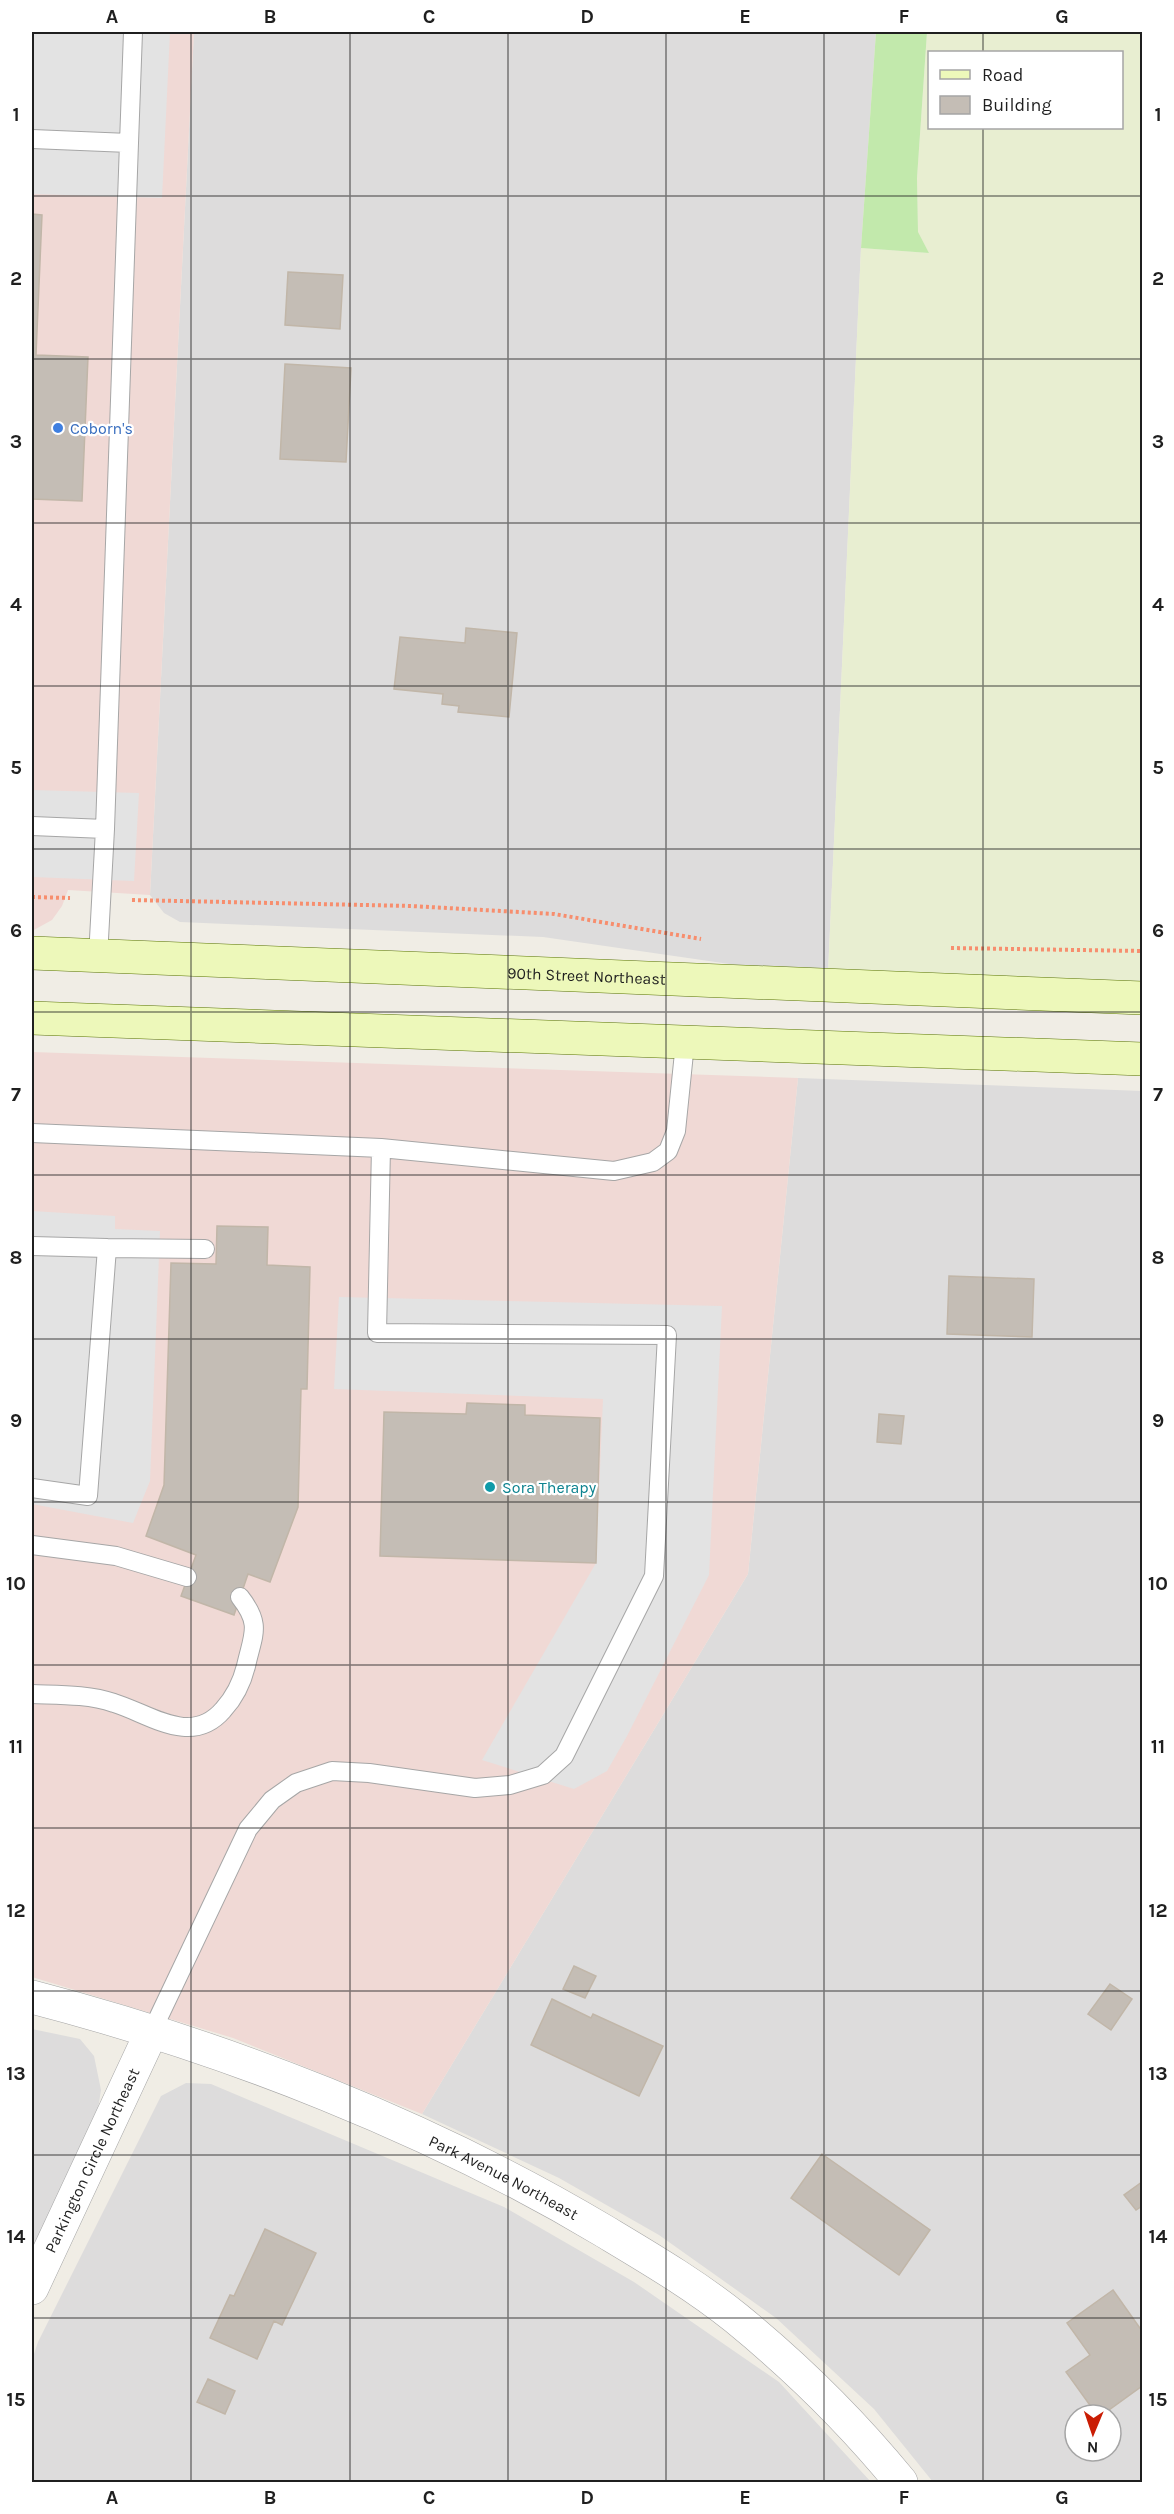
<svg xmlns="http://www.w3.org/2000/svg" width="1174" height="2514" viewBox="0 0 1174 2514" font-family="Karla,sans-serif">
  <style>
    .residential { fill: #dddcdc; fill-rule: evenodd }
    .commercial { fill: #f0d9d5 }
    .farmland { fill: #e8eed1; fill-rule: evenodd }
    .grass { fill: #c2e9ac }
    .parking { fill: #e3e3e3 }
    .building { fill: #c4bdb5; stroke: #c1b6a8; stroke-width: 1.5 }
    .lines { fill: none; stroke-linecap: round; stroke-linejoin: round }
    .service-casing { stroke: #a6a6a6; stroke-width: 20 }
    .minor-casing { stroke: #a6a6a6; stroke-width: 34 }
    .secondary-casing { stroke: #5b7507; stroke-width: 34 }
    .path { stroke: #f78e6e; stroke-width: 4; stroke-dasharray: 3 3; stroke-linecap: butt }
    .service { stroke: #fff; stroke-width: 18 }
    .minor { stroke: #fff; stroke-width: 33 }
    .secondary { stroke: #edf8ba; stroke-width: 33 }
    .grid { fill: none; stroke: #1f1f1f; stroke-width: 1.5; stroke-opacity: 0.55 }
    .shop-dot { fill: #3f7fe0; stroke: #fff; stroke-width: 2 }
    .culture-dot { fill: #0f9aa8; stroke: #fff; stroke-width: 2 }
    .labels { text-anchor: middle; dominant-baseline: central; stroke-width: 4.5; stroke-linejoin: round; paint-order: stroke }
    .shop-label { font-size: 16px; fill: #366cbe; stroke: #fff; text-anchor: start }
    .street-label { font-size: 16px; fill: #1f1f1f; stroke: #fff }
    .culture-label { font-size: 16px; fill: #0d838f; stroke: #fff; text-anchor: start }
    .neatline { fill: none; stroke: #1f1f1f; stroke-width: 2 }
    .grid-label { font-size: 20px; text-anchor: middle; font-weight: bold; fill: #1f1f1f }
  </style>
  <rect width="100%" height="100%" fill="#f0ede5"/>
  <path class="residential" d="M194,32H876L861,248L828,973L764,969L543,937L180,922L164,913L150,895Z
    M798,1078L1142,1091V2482H933L874,2409L776,2318L659,2235L559,2178L422,2114L748,1574ZM1075,2415H1111V2451H1075Z
    M32,2029L80,2039L94,2056L101,2090L95,2127L32,2261Z
    M186,2083L211,2084L504,2207L634,2282L779,2382L871,2482H32V2360L38,2342L161,2096Z"/>
  <path class="commercial" d="M32,32H194L150,895L68,890L62,906L52,920L32,931Z
    M32,1052L798,1078L748,1574L422,2114L233,2038L32,1977Z"/>
  <path class="farmland" d="M927,32H1142V984L828,973L861,248L929,253L918,233L917,178ZM930,52H1122V128H930Z"/>
  <path class="grass" d="M876,32H927L917,178L918,232L929,253L861,248Z"/>
  <path class="parking" d="M32,32H170L162,198L32,194Z
    M32,790L139,793L134,881L32,877Z
    M32,1211L115,1216V1229L160,1231L150,1481L133,1523L32,1504Z
    M339,1297L722,1306L709,1575L627,1736L607,1771L574,1789L482,1760L596,1563L603,1399L334,1389Z"/>
  <path class="building" d="M32,214L42,215L36,355L88,357L82,501L32,499Z
    M288,272L343,275L340,329L285,325Z
    M285,364L351,368L346,462L280,459Z
    M466,628L517,633L509,717L458,712L459,706L442,704L443,694L394,689L400,637L465,643Z
    M217,1226L268,1227L267,1265L310,1267L307,1389H301L298,1507L270,1582L248,1574L234,1615L181,1596L196,1555L146,1536L164,1485L171,1263L216,1264Z
    M949,1276L1034,1279L1032,1337L947,1334Z
    M467,1403L525,1405V1415L600,1418L596,1563L380,1556L384,1412L466,1414Z
    M879,1414L904,1416L901,1444L877,1442Z
    M574,1966L596,1976L585,1998L563,1989Z
    M1110,1984L1132,1999L1111,2030L1088,2014Z
    M552,1999L591,2018L593,2014L663,2046L639,2096L531,2045Z
    M822,2154L930,2230L899,2275L791,2198Z
    M1142,2182V2206L1136,2210L1124,2195Z
    M265,2229L316,2253L282,2325L274,2321L257,2359L210,2338L230,2295L234,2296Z
    M1113,2290L1142,2331V2386L1102,2415H1097L1066,2372L1090,2355L1067,2323Z
    M208,2379L235,2391L225,2414L197,2402Z"/>
  <g class="lines">
    <g class="service-casing">
      <path id="service" d="M32,139L129,143L105,829L32,826
        M129,143L133,32
        M98,957L105,829
        M32,1133L381,1148L614,1171L653,1162L668,1151L676,1131L685,1043
        M32,1246L107,1248L88,1496L32,1488
        M107,1248L205,1249
        M32,1545L116,1556L187,1577
        M32,1694C58,1695 88,1694 114,1703C150,1714 191,1747 223,1710C234,1698 242,1682 246,1666C253,1634 262,1625 240,1597
        M152,2031L248,1829L272,1800L296,1783L332,1771L369,1773L475,1788L510,1785L543,1775L564,1756L654,1576L667,1335L377,1333L381,1148"/>
    </g>
    <g class="minor-casing">
      <g id="minor">
        <path id="s1" d="M32,1997C228,2048 430,2127 604,2231C649,2258 695,2285 736,2318C796,2367 852,2422 901,2482"/>
        <path id="s2" d="M32,2288L152,2031"/>
      </g>
    </g>
    <g class="secondary-casing">
      <g id="secondary">
        <path id="s3" d="M32,953L1142,998"/>
        <path d="M32,1018L1142,1059"/>
      </g>
    </g>
    <path class="path" d="M32,897L70,898
      M132,900L411,906L554,914L701,939
      M951,948L1142,951"/>
    <use href="#service" class="service"/>
    <use href="#minor" class="minor"/>
    <use href="#secondary" class="secondary"/>
  </g>
  <path class="grid" d="M191,32V2482M350,32V2482M508,32V2482M666,32V2482M824,32V2482M983,32V52M983,128V2482M32,196H1142M32,359H1142M32,523H1142M32,686H1142M32,849H1142M32,1012H1142M32,1175H1142M32,1339H1142M32,1502H1142M32,1665H1142M32,1828H1142M32,1991H1142M32,2155H1142M32,2318H1142"/>
  <circle class="shop-dot" cx="58" cy="428" r="6"/>
  <circle class="culture-dot" cx="490" cy="1487" r="6"/>
  <g class="labels">
    <g class="shop-label">
      <text x="70" y="428">Coborn's</text>
    </g>
    <g class="street-label">
      <text stroke="none"><textPath href="#s3" startOffset="555">90th Street Northeast</textPath></text>
      <text stroke="none"><textPath href="#s2" startOffset="141">Parkington Circle Northeast</textPath></text>
      <text stroke="none"><textPath href="#s1" startOffset="506">Park Avenue Northeast</textPath></text>
    </g>
    <g class="culture-label">
      <text x="502" y="1487">Sora Therapy</text>
    </g>
  </g>
  <rect width="1174" height="2514" fill="none" stroke="#ffffff" stroke-width="66"/>
  <rect x="928" y="51" width="195" height="78" fill="#ffffff" stroke="#a5a5a5" stroke-width="1.5"/>
  <rect x="940" y="70" width="30" height="9" fill="#edf8ba" stroke="#a5a5a5" stroke-width="1.5"/>
  <text x="982" y="81" font-size="18" fill="#1f1f1f">Road</text>
  <rect x="940" y="96" width="30" height="18" fill="#c4bdb5" stroke="#a5a5a5" stroke-width="1.5"/>
  <text x="982" y="111" font-size="18" fill="#1f1f1f">Building</text>
  <g transform="translate(1093 2433) rotate(182)"><circle r="28" fill="#ffffff" stroke="#a5a5a5" stroke-width="1.5"/>
  <path d="M0-4.5L10 22L0 15L-10 22Z" fill="#ca1d04"/>
  <text y="-9" font-size="16" font-weight="bold" text-anchor="middle" fill="#1f1f1f">N</text>
  </g>
  <rect x="33" y="33" width="1108" height="2448" class="neatline"/>
  <g class="grid-label">
    <text x="112" y="23">A</text>
    <text x="270" y="23">B</text>
    <text x="429" y="23">C</text>
    <text x="587" y="23">D</text>
    <text x="745" y="23">E</text>
    <text x="904" y="23">F</text>
    <text x="1062" y="23">G</text>
    <text x="16" y="121">1</text>
    <text x="1158" y="121">1</text>
    <text x="16" y="285">2</text>
    <text x="1158" y="285">2</text>
    <text x="16" y="448">3</text>
    <text x="1158" y="448">3</text>
    <text x="16" y="611">4</text>
    <text x="1158" y="611">4</text>
    <text x="16" y="774">5</text>
    <text x="1158" y="774">5</text>
    <text x="16" y="937">6</text>
    <text x="1158" y="937">6</text>
    <text x="16" y="1101">7</text>
    <text x="1158" y="1101">7</text>
    <text x="16" y="1264">8</text>
    <text x="1158" y="1264">8</text>
    <text x="16" y="1427">9</text>
    <text x="1158" y="1427">9</text>
    <text x="16" y="1590">10</text>
    <text x="1158" y="1590">10</text>
    <text x="16" y="1753">11</text>
    <text x="1158" y="1753">11</text>
    <text x="16" y="1917">12</text>
    <text x="1158" y="1917">12</text>
    <text x="16" y="2080">13</text>
    <text x="1158" y="2080">13</text>
    <text x="16" y="2243">14</text>
    <text x="1158" y="2243">14</text>
    <text x="16" y="2406">15</text>
    <text x="1158" y="2406">15</text>
    <text x="112" y="2504">A</text>
    <text x="270" y="2504">B</text>
    <text x="429" y="2504">C</text>
    <text x="587" y="2504">D</text>
    <text x="745" y="2504">E</text>
    <text x="904" y="2504">F</text>
    <text x="1062" y="2504">G</text>
  </g>
</svg>
